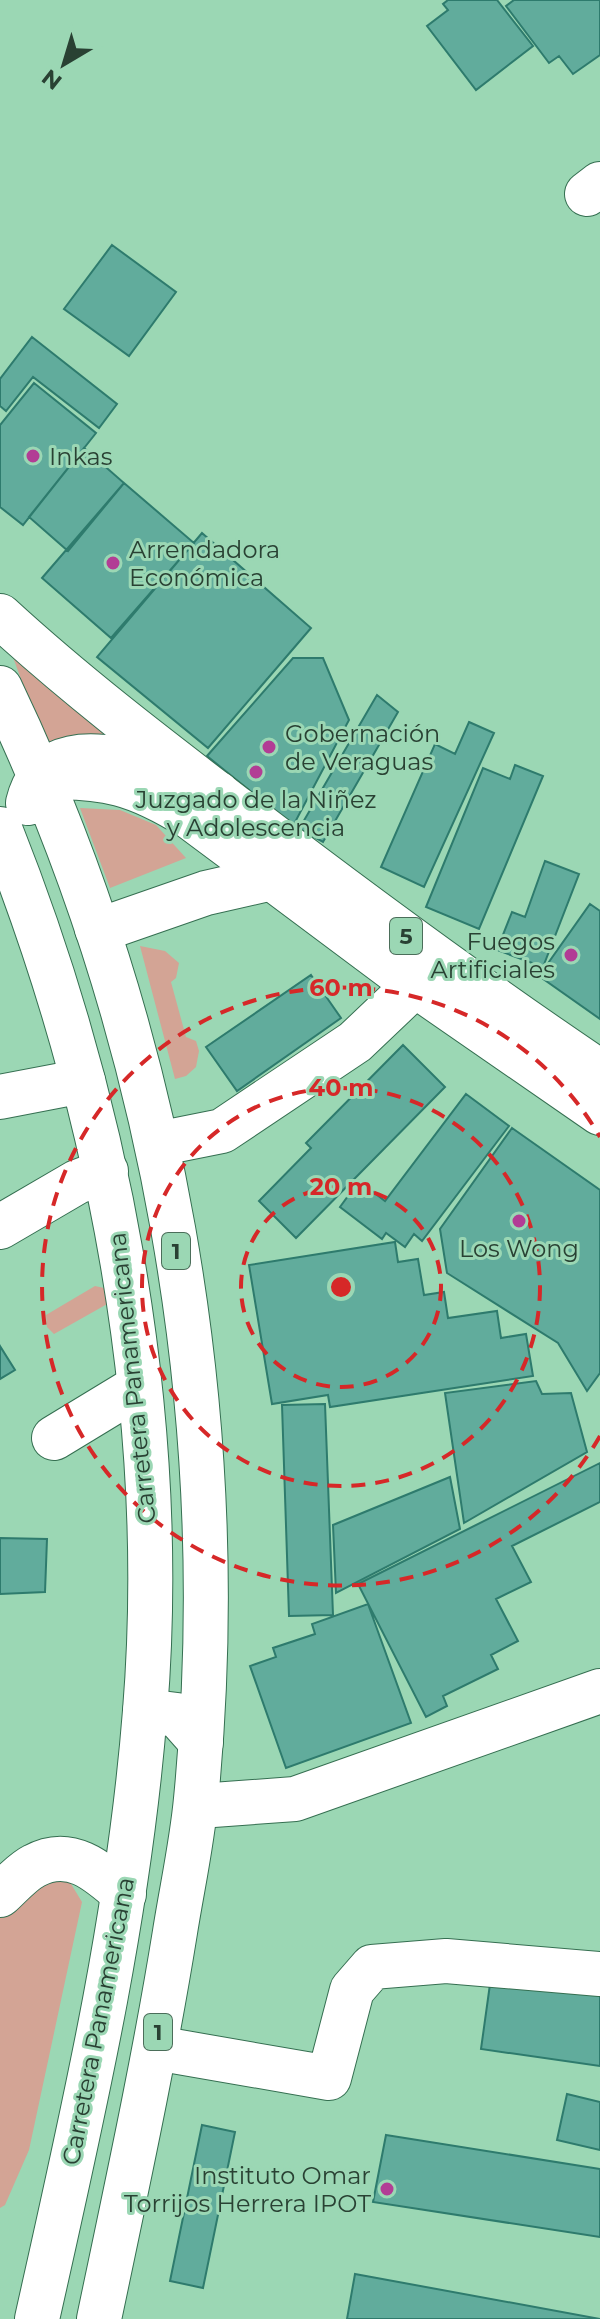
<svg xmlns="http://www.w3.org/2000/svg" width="600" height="2319" viewBox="0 0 600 2319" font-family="Montserrat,sans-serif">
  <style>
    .green { fill: #d3a495 }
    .building { fill: #61ac9c; stroke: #2e7b6d; stroke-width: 2 }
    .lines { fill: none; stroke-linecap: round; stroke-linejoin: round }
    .minor-casing { stroke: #356f51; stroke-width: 46 }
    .major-casing { stroke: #356f51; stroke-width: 46 }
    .highway-casing { stroke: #356f51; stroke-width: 46 }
    .minor { stroke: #fff; stroke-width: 44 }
    .major { stroke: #fff; stroke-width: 44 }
    .highway { stroke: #fff; stroke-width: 44 }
    .ring { fill: none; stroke: #d62828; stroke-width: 4; stroke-dasharray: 14 10 }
    .poi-dot { fill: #b23d95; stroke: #9bd7b4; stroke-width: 3 }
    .labels { text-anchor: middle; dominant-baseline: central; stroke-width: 6; stroke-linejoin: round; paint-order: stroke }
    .shield { fill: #9bd7b4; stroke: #4b6e5a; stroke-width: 2 }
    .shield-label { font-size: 22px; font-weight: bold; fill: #294133 }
    .poi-label { font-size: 24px; fill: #294133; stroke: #9bd7b4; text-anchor: start }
    .street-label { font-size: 24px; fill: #294133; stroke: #9bd7b4 }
    .centre { fill: #d62828; stroke: #9bd7b4; stroke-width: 4 }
    .ring-label { font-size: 24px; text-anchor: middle; font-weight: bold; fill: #d62828; stroke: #9bd7b4; stroke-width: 6; stroke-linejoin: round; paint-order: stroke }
  </style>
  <rect width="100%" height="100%" fill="#9bd7b4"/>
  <path class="green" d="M10,649L108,734L44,742Z
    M80,808L120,810L156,825L186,858L110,888Z
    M140,946L165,951L179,963L176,978L171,982L186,1037L196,1041L199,1051L196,1067L186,1076L175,1079Z
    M95,1286L104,1288L109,1303L54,1334L47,1327L46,1315Z
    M65,1874L82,1902L29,2150L5,2205L0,2208V1906Z"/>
  <path class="building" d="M448,0H497L533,46L476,90L427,26L448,10L443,4Z
    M514,0H600V55L573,74L559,56L549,63L506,6Z
    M112,245L176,292L129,356L64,309Z
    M32,337L117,404L99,428L33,377L6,411L0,406V379Z
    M34,383L96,433L23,525L0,507V425Z
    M84,448L124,483L68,551L29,517Z
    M124,483L194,543L111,638L42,578Z
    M202,533L311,628L208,748L97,657Z
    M293,658H323L349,720L293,826L207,756Z
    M377,695L398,712L323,842L299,829Z
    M469,722L494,733L424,887L381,867L435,744L455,754Z
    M515,765L543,776L479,929L426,907L483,768L510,779Z
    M545,861L579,874L543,967L497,950L512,912L525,917Z
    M590,904L600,911V1019L539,976Z
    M311,975L341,1018L237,1091L206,1047Z
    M403,1045L445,1087L296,1238L259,1201L311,1148L306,1143Z
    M466,1094L509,1126L422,1241L414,1234L405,1247L386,1233L382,1239L340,1207L359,1181L385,1201Z
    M512,1128L600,1190V1373L587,1391L558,1343L447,1273L440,1229Z
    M395,1242L398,1262L418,1259L424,1295L444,1292L448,1318L497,1311L501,1338L526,1334L533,1376L330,1407L328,1395L272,1404L249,1265Z
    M0,1346L15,1370L0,1379Z
    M536,1381L542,1394L571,1393L587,1452L464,1523L445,1393Z
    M325,1404L333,1615L289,1616L282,1405Z
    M600,1463V1502L512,1546L531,1582L496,1599L518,1641L491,1655L498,1669L443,1696L447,1706L426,1717L358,1584Z
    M450,1477L460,1529L336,1593L333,1525Z
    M0,1538L47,1539L45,1592L0,1594Z
    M368,1604L411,1723L286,1768L250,1666L276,1657L273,1648L315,1634L312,1624Z
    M491,1977L600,1992V2066L481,2049Z
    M567,2094L600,2102V2150L557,2140Z
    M202,2125L235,2132L203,2288L170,2281Z
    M386,2135L600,2169V2237L373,2202Z
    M355,2274L600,2319H347Z"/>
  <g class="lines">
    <g class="minor-casing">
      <path id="minor" d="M587,194L600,184
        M97,929L114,925L206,893L272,878
        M0,1097L83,1081
        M157,1144L222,1131L355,1042L415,985
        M0,1227L77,1182L106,1171
        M54,1438L138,1387
        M145,1711L177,1715L201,1742
        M196,1803L213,1805L295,1799L600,1691
        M0,1895C10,1886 22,1872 34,1866C70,1846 98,1871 124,1894
        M156,2048L329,2078L352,1990L372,1967L446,1961L600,1974"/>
    </g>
    <g class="major-casing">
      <path id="major" d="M0,616C75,685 155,746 236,808C355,899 475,988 600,1072
        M42,778C105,775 137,784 190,817L415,985L600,1113"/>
    </g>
    <g class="highway-casing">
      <path id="highway" d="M0,688C164,1031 233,1421 196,1799C192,1843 182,1888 175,1932C154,2062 126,2190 99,2319
        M28,803C49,716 168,773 217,793
        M0,829C109,1103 169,1415 145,1711C129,1917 82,2118 37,2319"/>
    </g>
    <use href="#minor" class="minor"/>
    <use href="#major" class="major"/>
    <use href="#highway" class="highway"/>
  </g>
  <g class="ring">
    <circle cx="341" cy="1287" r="100"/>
    <circle cx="341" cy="1287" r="199"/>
    <path d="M600 1436A299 299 0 1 1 600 1137"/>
  </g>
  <g class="poi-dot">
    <circle cx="33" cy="456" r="8"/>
    <circle cx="113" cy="563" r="8"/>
    <circle cx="269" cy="747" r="8"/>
    <circle cx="256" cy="772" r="8"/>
    <circle cx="571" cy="955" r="8"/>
    <circle cx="519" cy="1221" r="8"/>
    <circle cx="387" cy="2189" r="8"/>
  </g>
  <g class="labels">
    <g class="shield">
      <rect x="390" y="918" width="32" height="36" rx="6"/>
      <rect x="162" y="1233" width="28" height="36" rx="6"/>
      <rect x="144" y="2014" width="28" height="36" rx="6"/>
    </g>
    <g class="shield-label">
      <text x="406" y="936">5</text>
      <text x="176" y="1251">1</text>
      <text x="158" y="2032">1</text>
    </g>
    <g class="poi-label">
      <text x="49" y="456">Inkas</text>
      <text x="129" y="549">Arrendadora<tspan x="129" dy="28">Económica</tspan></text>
      <text x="285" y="733">Gobernación<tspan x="285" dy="28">de Veraguas</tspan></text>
      <text x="256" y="799" text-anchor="middle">Juzgado de la Niñez<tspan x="256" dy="28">y Adolescencia</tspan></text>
      <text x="555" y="941" text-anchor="end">Fuegos<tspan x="555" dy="28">Artificiales</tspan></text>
      <text x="519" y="1248" text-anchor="middle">Los Wong</text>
      <text x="371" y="2175" text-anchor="end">Instituto Omar<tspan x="371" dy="28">Torrijos Herrera IPOT</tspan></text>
    </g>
    <g class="street-label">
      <text transform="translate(132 1378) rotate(-96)">Carretera Panamericana</text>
      <text transform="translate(98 2021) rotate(-79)">Carretera Panamericana</text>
    </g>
  </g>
  <circle cx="341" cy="1287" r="12" class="centre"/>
  <g class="ring-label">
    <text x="341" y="996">60 m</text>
    <text x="341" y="1096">40 m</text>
    <text x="341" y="1195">20 m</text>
  </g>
  <g transform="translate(64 64) rotate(218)" stroke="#9bd7b4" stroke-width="6" paint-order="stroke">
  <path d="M0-6L14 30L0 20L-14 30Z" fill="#294133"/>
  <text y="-12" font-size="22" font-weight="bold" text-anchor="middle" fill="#294133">N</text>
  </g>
</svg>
